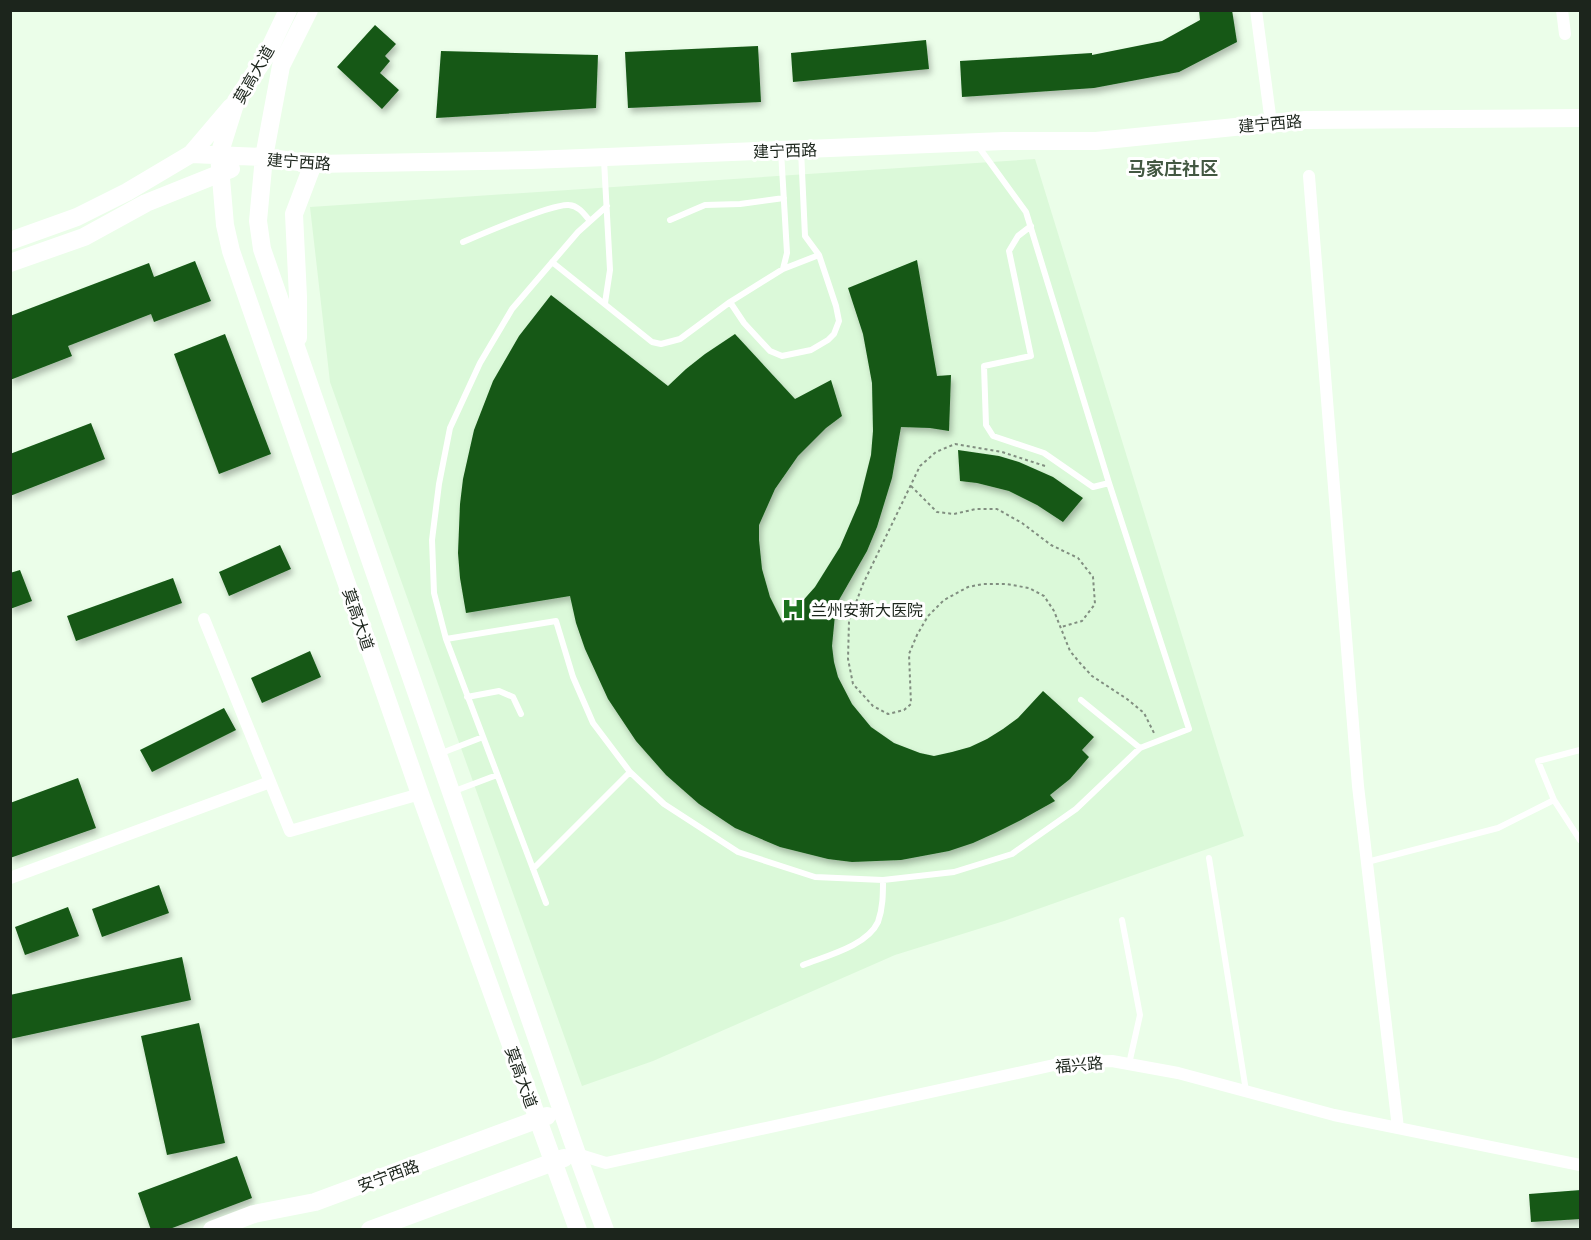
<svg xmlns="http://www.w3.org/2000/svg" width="1591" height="1240" viewBox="0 0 1591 1240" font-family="Commissioner,'Noto Sans SC',sans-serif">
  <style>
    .built { fill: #dbf9d9 }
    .building { fill: #155916; filter: url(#shadow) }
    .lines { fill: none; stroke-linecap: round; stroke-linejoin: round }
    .path { stroke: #818e80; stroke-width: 2; stroke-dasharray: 3 3; stroke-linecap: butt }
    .lane { stroke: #fff; stroke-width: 6 }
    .street { stroke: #fff; stroke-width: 12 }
    .secondary { stroke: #fff; stroke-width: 18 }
    .labels { text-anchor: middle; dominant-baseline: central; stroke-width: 6; stroke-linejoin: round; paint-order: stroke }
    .street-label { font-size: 16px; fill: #1c251c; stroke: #fff }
    .poi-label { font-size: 16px; fill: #1c251c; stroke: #fff; text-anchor: start }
    .neighbourhood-label { font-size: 18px; font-weight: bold; fill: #435842; stroke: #fff }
  </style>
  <defs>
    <filter id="shadow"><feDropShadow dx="2.5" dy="4.5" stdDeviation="3" flood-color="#0004"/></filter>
  </defs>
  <rect width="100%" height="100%" fill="#ebfee9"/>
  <path class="built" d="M1035,159L1244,836L1004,921L895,955L653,1061L582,1086L330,382L310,207Z"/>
  <path class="building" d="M1199,10H1232L1237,42L1179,72L1094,88L962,97L960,61L1092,53V55L1162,41L1200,20Z
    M375,25L396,44L385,56L390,61L380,73L399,90L382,109L337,67Z
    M926,40L929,69L793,82L791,53Z
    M758,46L761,102L628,108L625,52Z
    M441,51L598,55L596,108L436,118Z
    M917,260L937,376L951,375L949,431L930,428L901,427L892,478L877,527L867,551L839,600L835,615L832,646L834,662L838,677L852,704L871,727L894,743L920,753L934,756L952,752L970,747L987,739L1003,729L1018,718L1043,691L1094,737L1082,750L1089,757L1070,779L1050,795L1055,801L1021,820L995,833L973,843L949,851L901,860L852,862L828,859L780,847L735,828L699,804L666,775L636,741L608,699L585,649L576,623L570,596L466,613L460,578L458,553L460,504L463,479L474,430L493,381L519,336L551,295L668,386L686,369L705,354L735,334L795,399L831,380L842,416L826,428L798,456L775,489L759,525V540L762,569L770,597L783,623L815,587L840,547L859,503L871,455L873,431L872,383L863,334L848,288Z
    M195,261L211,301L154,322L151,314L68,346L72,356L10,380V316L149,263L154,277Z
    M225,334L271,454L219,474L174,354Z
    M91,423L105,459L10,496V454Z
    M958,450L999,456L1019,462L1053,477L1083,498L1063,522L1037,505L1009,491L977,483L960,481Z
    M280,545L291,569L229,596L219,572Z
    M20,570L32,601L10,609V573Z
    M173,578L182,603L76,641L67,616Z
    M310,651L321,677L262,703L251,678Z
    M224,708L236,730L152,772L140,750Z
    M78,778L96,828L10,858V803Z
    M159,885L169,913L102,937L92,909Z
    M68,907L79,936L25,955L15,927Z
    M182,957L191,1000L10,1039V995Z
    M199,1023L225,1143L167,1155L141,1036Z
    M237,1156L252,1198L167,1230H151L138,1193Z
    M1581,1190V1219L1531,1222L1529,1194Z"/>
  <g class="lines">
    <path class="path" d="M1045,466L1002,452L955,444L936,452L920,466L863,584L849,621L848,659L853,684L873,706L888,714L904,710L911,704L909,654L917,635L928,616L944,600L968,587L983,584H1006L1029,588L1044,596L1054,611L1070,651L1080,663L1092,676L1127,699L1144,713L1154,733
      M911,486L937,512L954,514L976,509H997L1022,523L1051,545L1078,558L1093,577L1095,604L1082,621L1061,627"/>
    <path class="lane" d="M781,151L787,253L783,269
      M604,160L610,270L605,303
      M670,220L705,205L740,204L784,198
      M1031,226L1018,236L1009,251L1031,356L984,366L986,425L993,436L1044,453L1093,487L1109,483
      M463,242C482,234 553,203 569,205C579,206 584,214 590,221
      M552,262L652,342L661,344L680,339L730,302L783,269L819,255
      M730,302L744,323L770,351L782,356L811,350L828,340L834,334L839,321L836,306L819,255L805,236L801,150
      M446,639L556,621L573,677L593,723L630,772L664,804L738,852L815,877L883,880L954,872L1012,854L1076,809L1140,748L1189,729L1109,483L1026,212L978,146
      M467,697L499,691L513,697L521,714
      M1081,700L1140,748
      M1580,750L1538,761L1554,800L1580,840
      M439,754L483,737
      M452,792L497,775
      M1209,858L1246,1091
      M1367,862L1498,828L1554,800
      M533,869L630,772
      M546,903L446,639L434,593L432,540L439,484L450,428L480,363L512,309L578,232L607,206
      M1122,920L1140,1015L1129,1064
      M803,965C826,956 867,946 878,922C883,908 883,894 883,880"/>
    <path class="street" d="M1256,10L1271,123
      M1562,10L1565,34
      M1309,176L1358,786L1398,1128
      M204,619L290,831L420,794
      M10,878L270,782
      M577,1154L606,1163L1063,1063L1112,1061L1178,1073L1334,1115L1580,1165"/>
    <path class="secondary" d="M288,10L266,56L236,101L219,155L225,225L231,251L420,794L578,1230
      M309,10L281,66L264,157L258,221L262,249L577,1154L605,1230
      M191,154L264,157L313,164L531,160L1004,141H1096L1305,120L1580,118
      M10,241L77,217L127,192L191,154L231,107
      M10,263L84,237L146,203L231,169
      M298,338V297L294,214L313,164
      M212,1230L254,1214L315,1202L547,1116
      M370,1230L564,1158"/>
  </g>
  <defs>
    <g id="hospital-bare" transform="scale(1.8)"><path d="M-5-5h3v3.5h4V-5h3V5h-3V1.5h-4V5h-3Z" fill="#1b721d" stroke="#fff" stroke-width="2.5" paint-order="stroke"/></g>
  </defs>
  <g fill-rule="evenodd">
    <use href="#hospital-bare" x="793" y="609"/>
  </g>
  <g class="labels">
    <g class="street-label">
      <text transform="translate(253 74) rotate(-60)">莫高大道</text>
      <text transform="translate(1270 123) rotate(-5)">建宁西路</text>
      <text transform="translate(785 150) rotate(-2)">建宁西路</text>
      <text transform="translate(299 161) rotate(4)">建宁西路</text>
      <text transform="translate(359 619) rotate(71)">莫高大道</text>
      <text transform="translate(1079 1064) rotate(-5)">福兴路</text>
      <text transform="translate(522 1077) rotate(70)">莫高大道</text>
      <text transform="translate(388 1175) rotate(-20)">安宁西路</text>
    </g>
    <g class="poi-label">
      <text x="811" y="609">兰州安新大医院</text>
    </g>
    <g class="neighbourhood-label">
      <text x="1173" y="168">马家庄社区</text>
    </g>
  </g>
  <rect width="1591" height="1240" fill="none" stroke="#1c251c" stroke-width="24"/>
</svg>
